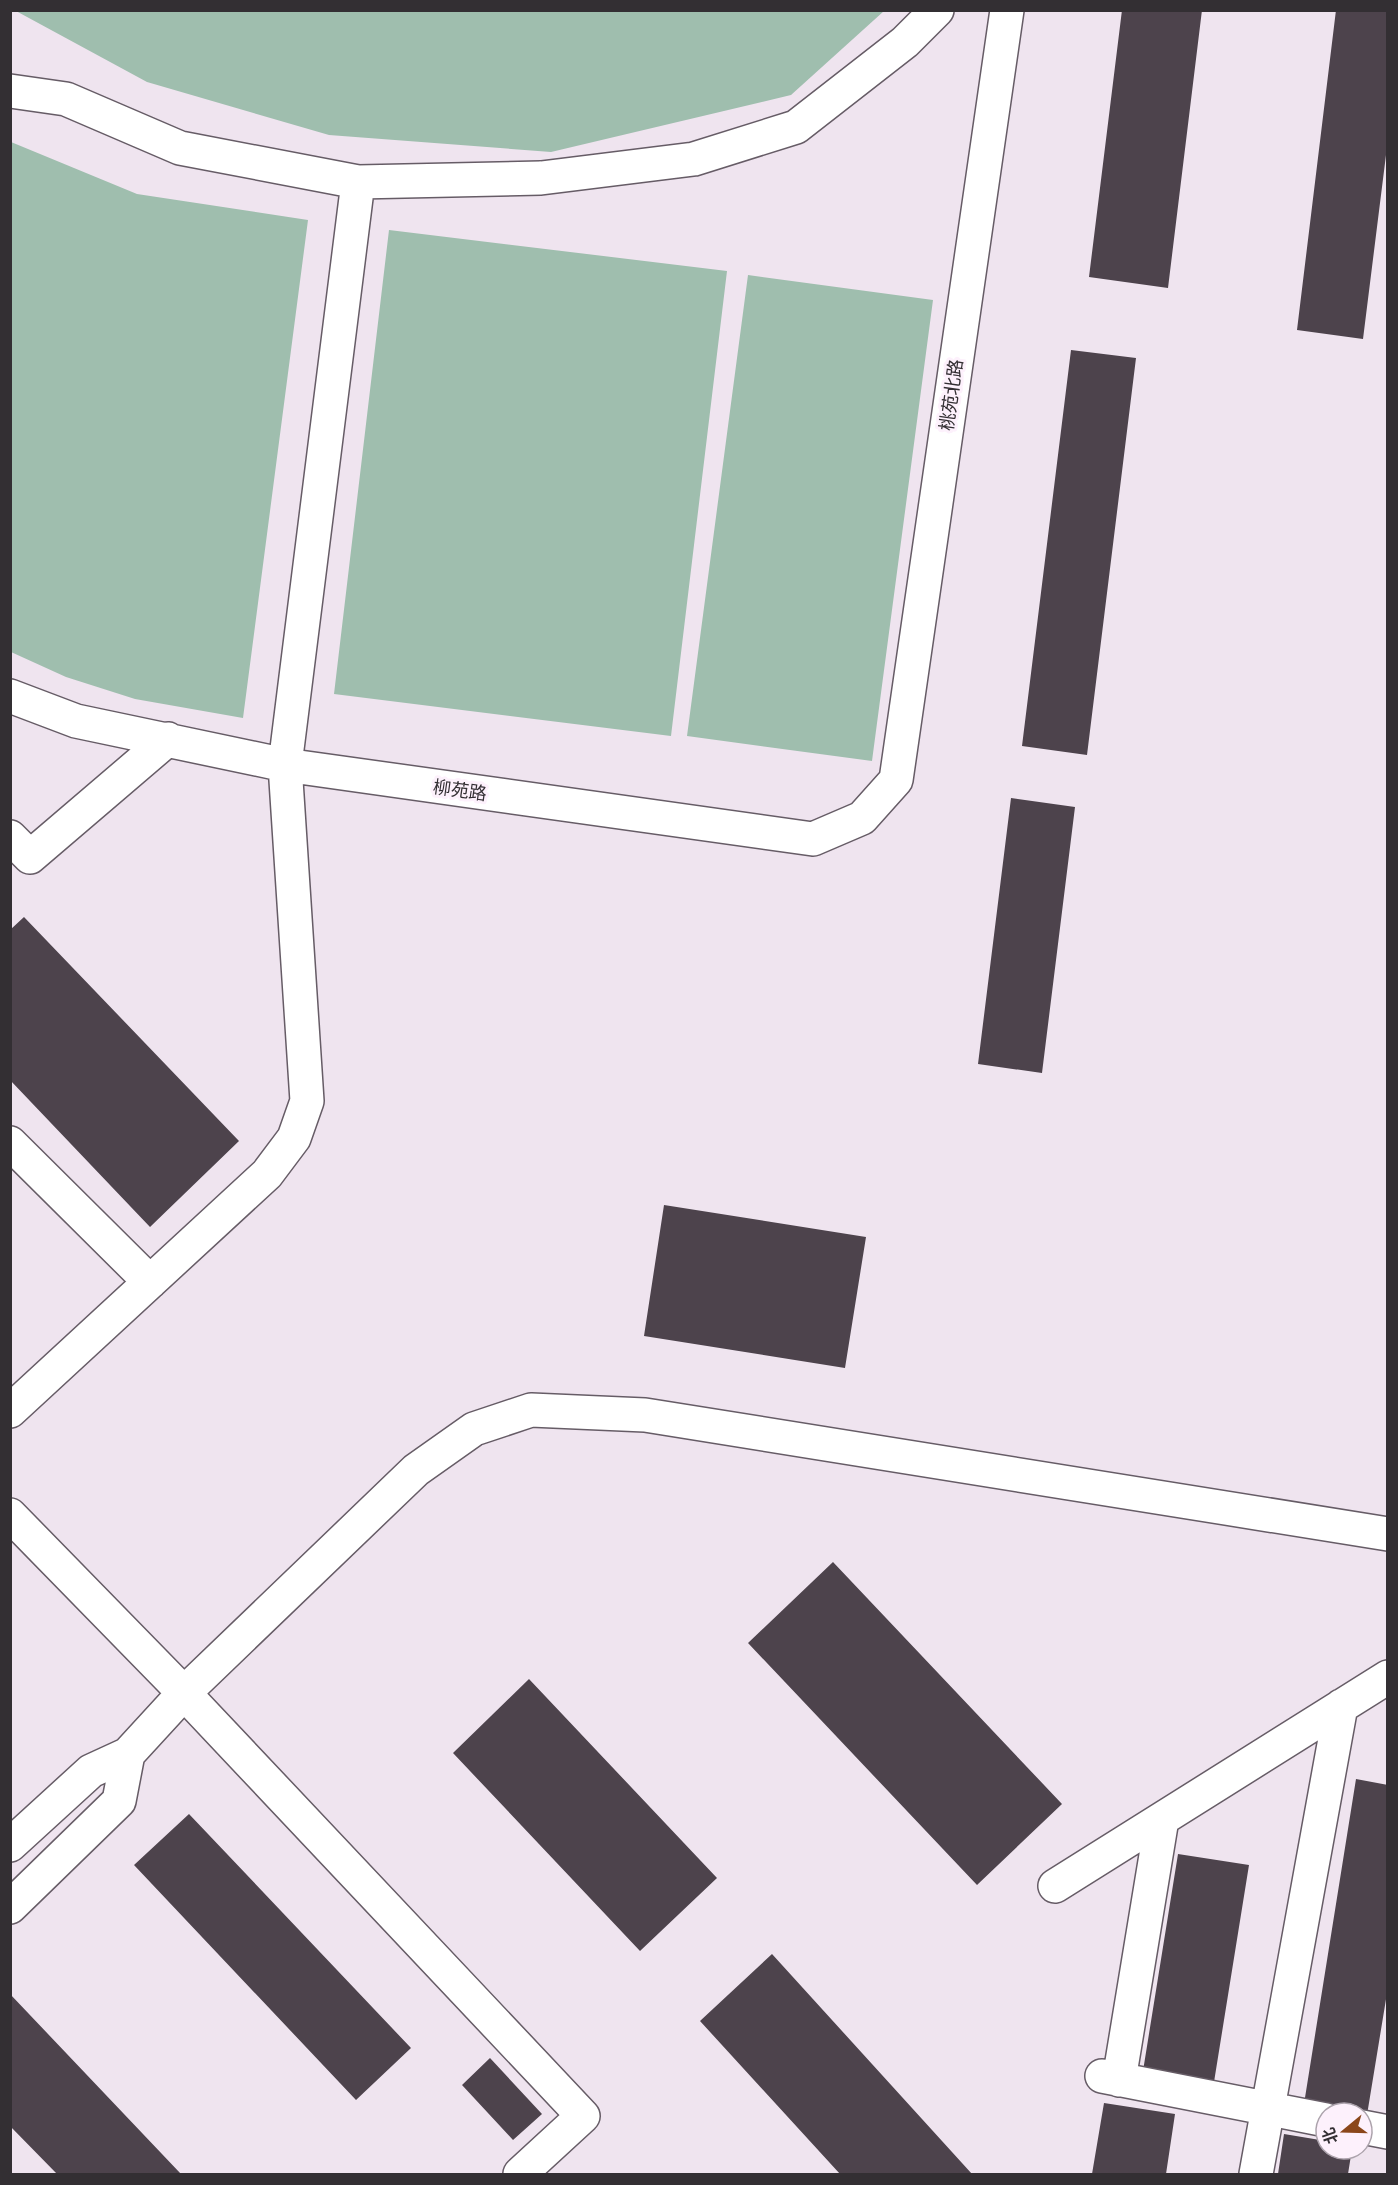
<svg xmlns="http://www.w3.org/2000/svg" width="1398" height="2185" viewBox="0 0 1398 2185" font-family="Quicksand,'Noto Sans SC',sans-serif">
  <style>
    .green { fill: #9fbeae }
    .building { fill: #4d434c }
    .lines { fill: none; stroke-linecap: round; stroke-linejoin: round }
    .minor-casing { stroke: #665c66; stroke-width: 36 }
    .minor { stroke: #fff; stroke-width: 33 }
    .labels { text-anchor: middle; dominant-baseline: central; stroke-width: 6; stroke-linejoin: round; paint-order: stroke }
    .street-label { font-size: 18px; fill: #332f33; stroke: #fdf1fc }
  </style>
  <rect width="100%" height="100%" fill="#efe4ef"/>
  <path class="green" d="M16,11L884,10V11L791,95L551,152L329,135L147,82Z
    M11,142L137,194L308,220L243,718L135,699L66,677L11,652Z
    M389,230L727,271L671,736L334,694Z
    M748,275L933,300L872,761L687,736Z"/>
  <path class="building" d="M1122,10H1202L1168,288L1089,277Z
    M1336,10H1388V139L1363,339L1297,330Z
    M1071,350L1136,358L1087,755L1022,746Z
    M1011,798L1075,807L1042,1073L978,1064Z
    M24,917L239,1141L150,1227L10,1080V930Z
    M664,1205L866,1237L845,1368L644,1336Z
    M833,1562L1062,1804L977,1885L748,1643Z
    M529,1679L717,1878L640,1951L453,1753Z
    M1356,1779L1388,1785V1987L1367,2115L1304,2104Z
    M189,1814L411,2048L356,2100L134,1865Z
    M1178,1854L1249,1865L1214,2082L1143,2071Z
    M772,1954L972,2174H840L700,2021Z
    M10,1994L181,2174H57L10,2126Z
    M490,2058L542,2114L513,2140L462,2085Z
    M1104,2103L1175,2114L1166,2174H1092Z
    M1284,2134L1326,2141V2149H1352L1348,2174H1278Z"/>
  <g class="lines">
    <g class="minor-casing">
      <path id="minor" d="M10,91L66,99L180,148L358,182L541,178L694,159L796,127L905,42L937,10
        M10,696L76,721L285,765L813,839L862,818L896,780L1007,10
        M10,837L30,857L168,739
        M10,1143L150,1282
        M10,1411L267,1174L294,1138L307,1101L285,765L358,182
        M10,1515L184,1693L583,2116L520,2174
        M128,1754L184,1693L416,1470L474,1429L531,1410L645,1415L1388,1534
        M10,1845L91,1771L128,1754L119,1801L10,1907
        M1055,1886L1388,1677
        M1102,2076L1326,2120
        M1119,2080L1162,1819
        M1362,2127L1388,2132
        M1256,2174L1341,1706"/>
    </g>
    <use href="#minor" class="minor"/>
  </g>
  <g class="labels">
    <g class="street-label">
      <text transform="translate(951 395) rotate(-82)">桃苑北路</text>
      <text transform="translate(460 790) rotate(8)">柳苑路</text>
    </g>
  </g>
  <rect width="1398" height="2185" fill="none" stroke="#332f33" stroke-width="24"/>
  <g transform="translate(1344 2131) rotate(251)"><circle r="28" fill="#fdf1fc" stroke="#aca3ac" stroke-width="1.5"/>
  <path d="M0-4.5L10 22L0 15L-10 22Z" fill="#8b471b"/>
  <text y="-9" font-size="16" font-weight="bold" text-anchor="middle" fill="#332f33">北</text>
  </g>
</svg>
